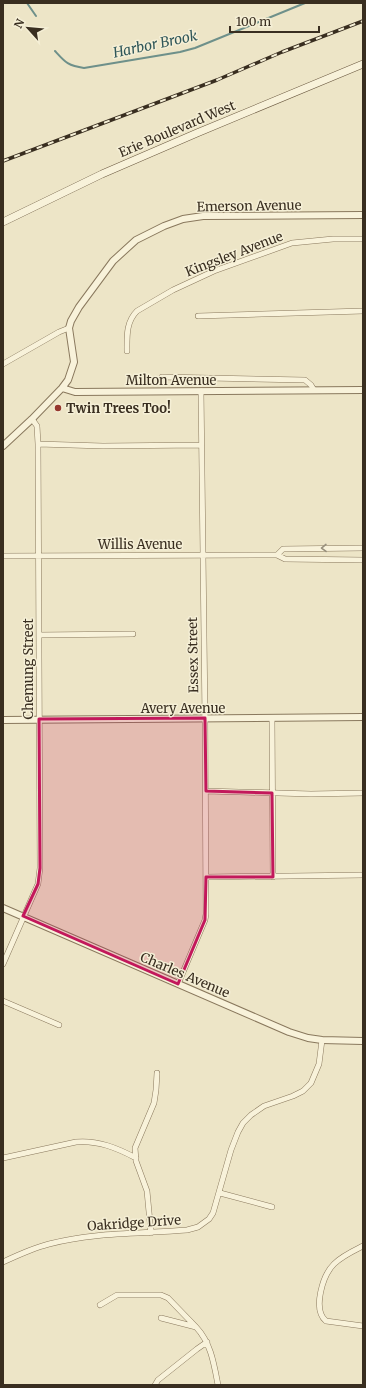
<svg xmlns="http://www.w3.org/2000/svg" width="366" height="1388" viewBox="0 0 366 1388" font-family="Merriweather,serif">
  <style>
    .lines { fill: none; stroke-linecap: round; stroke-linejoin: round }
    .stream { stroke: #6e908a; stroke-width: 2 }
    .minor-casing { stroke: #89785d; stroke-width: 6 }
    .tertiary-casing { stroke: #89785d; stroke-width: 8 }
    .secondary-casing { stroke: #6b5940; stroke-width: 8 }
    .minor { stroke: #f8f2da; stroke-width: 5 }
    .tertiary { stroke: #f8f2da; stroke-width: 6 }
    .secondary { stroke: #f8f2da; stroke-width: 7 }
    .rail-casing { stroke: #392e20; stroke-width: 3.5 }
    .rail { stroke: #f5efd6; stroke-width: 2; stroke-dasharray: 6; stroke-linecap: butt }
    .oneway { stroke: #98907d }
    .marked { fill: #c2185b; fill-opacity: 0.2; stroke: #c2185b; stroke-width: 3; stroke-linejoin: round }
    .poi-dot { fill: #96372e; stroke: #f5efd6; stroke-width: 1.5 }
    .labels { text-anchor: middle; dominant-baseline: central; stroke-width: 3; stroke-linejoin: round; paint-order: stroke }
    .street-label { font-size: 13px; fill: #392e20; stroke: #f5efd6 }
    .poi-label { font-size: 13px; font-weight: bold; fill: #392e20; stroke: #f5efd6; text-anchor: start }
    .water-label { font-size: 14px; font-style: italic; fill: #305759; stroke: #f5efd6 }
  </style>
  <rect width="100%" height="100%" fill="#ede5c7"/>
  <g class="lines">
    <path class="stream" d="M27,3L36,16
      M55,51C65,62 68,66 84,68L180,52L195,48L305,3"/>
    <g class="minor-casing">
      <path id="minor" d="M198,316L363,311
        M127,351C127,336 126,322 137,311L173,290L214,271L292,243L333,239H363
        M3,364L59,332L69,328
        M162,377L305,380L311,385L314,390
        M38,444L103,446L201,445
        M277,555L283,549L363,548
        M3,556L277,555L285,559L363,560
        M39,635L133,634
        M272,718L273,877
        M206,791L311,794L363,793
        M206,877L363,875
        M3,964L38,884L40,868L38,444L37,426L32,419
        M178,984L205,920L206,914L205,718L201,391
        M3,1001L59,1025
        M3,1158L76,1142C98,1140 117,1148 136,1158
        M220,1193L272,1207
        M151,1233L147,1191L136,1161L135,1148L154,1103L156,1090L157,1073
        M363,1246C353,1251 342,1256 334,1264C323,1275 312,1309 326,1321L363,1326
        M3,1262C18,1255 33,1248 49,1244C94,1232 141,1234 187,1230L198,1227L209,1219L213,1213L231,1150L238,1132L243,1123L251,1115L264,1106L293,1096L303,1091L311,1083L319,1064L322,1040
        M100,1305L117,1295H161L168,1298L196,1327
        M161,1318L196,1327C211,1343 214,1364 218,1385
        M155,1385L158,1380L197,1349L207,1342"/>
    </g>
    <g class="tertiary-casing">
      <path id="tertiary" d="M62,388L75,392L363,390
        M3,446L32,419L62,388L68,380L74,362L69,328L71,321L79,307L113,261L136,240L164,226L183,219L203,216L363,215
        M3,720L363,717
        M3,908L289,1032L308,1038L322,1040L363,1041"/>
    </g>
    <g class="secondary-casing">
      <path id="secondary" d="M3,222L102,174L197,133L363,64"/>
    </g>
    <use href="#minor" class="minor"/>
    <use href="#tertiary" class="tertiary"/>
    <use href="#secondary" class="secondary"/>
    <g class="rail-casing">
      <path id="rail" d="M3,161L217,80L282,52L363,21"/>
    </g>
    <use href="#rail" class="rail"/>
  </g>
  <defs><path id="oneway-chevron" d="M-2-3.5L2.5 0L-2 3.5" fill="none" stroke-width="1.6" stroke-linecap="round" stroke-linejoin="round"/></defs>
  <use class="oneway" href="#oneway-chevron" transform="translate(324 548) rotate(179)"/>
  <path class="marked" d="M205,718L206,791L272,793L273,877H206L205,920L178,984L23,916L38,884L40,868L39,719Z"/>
  <circle class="poi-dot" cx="58" cy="408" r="4"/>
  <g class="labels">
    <g class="street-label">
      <text transform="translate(177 129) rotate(-23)">Erie Boulevard West</text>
      <text transform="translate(249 206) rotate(-1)">Emerson Avenue</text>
      <text transform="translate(234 254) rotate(-21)">Kingsley Avenue</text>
      <text x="171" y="380">Milton Avenue</text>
      <text x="140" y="544">Willis Avenue</text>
      <text transform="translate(193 655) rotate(-91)">Essex Street</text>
      <text transform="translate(28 669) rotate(-90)">Chemung Street</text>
      <text x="183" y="708">Avery Avenue</text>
      <text transform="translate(185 975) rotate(23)">Charles Avenue</text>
      <text transform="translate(134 1223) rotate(-4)">Oakridge Drive</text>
    </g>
    <g class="poi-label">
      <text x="66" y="408">Twin Trees Too!</text>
    </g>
    <g class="water-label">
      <text transform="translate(155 44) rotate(-12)">Harbor Brook</text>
    </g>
  </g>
  <rect width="366" height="1388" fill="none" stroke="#392e20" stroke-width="8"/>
  <g transform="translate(28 28) rotate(297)" stroke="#f5efd6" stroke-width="3" paint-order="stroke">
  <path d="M0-3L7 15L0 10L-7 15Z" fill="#392e20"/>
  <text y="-6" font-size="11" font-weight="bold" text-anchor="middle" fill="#392e20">N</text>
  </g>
  <path d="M230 26v6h89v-6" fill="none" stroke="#392e20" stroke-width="2"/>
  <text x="236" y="26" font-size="12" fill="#392e20" stroke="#f5efd6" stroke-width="3" paint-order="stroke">100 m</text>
</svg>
